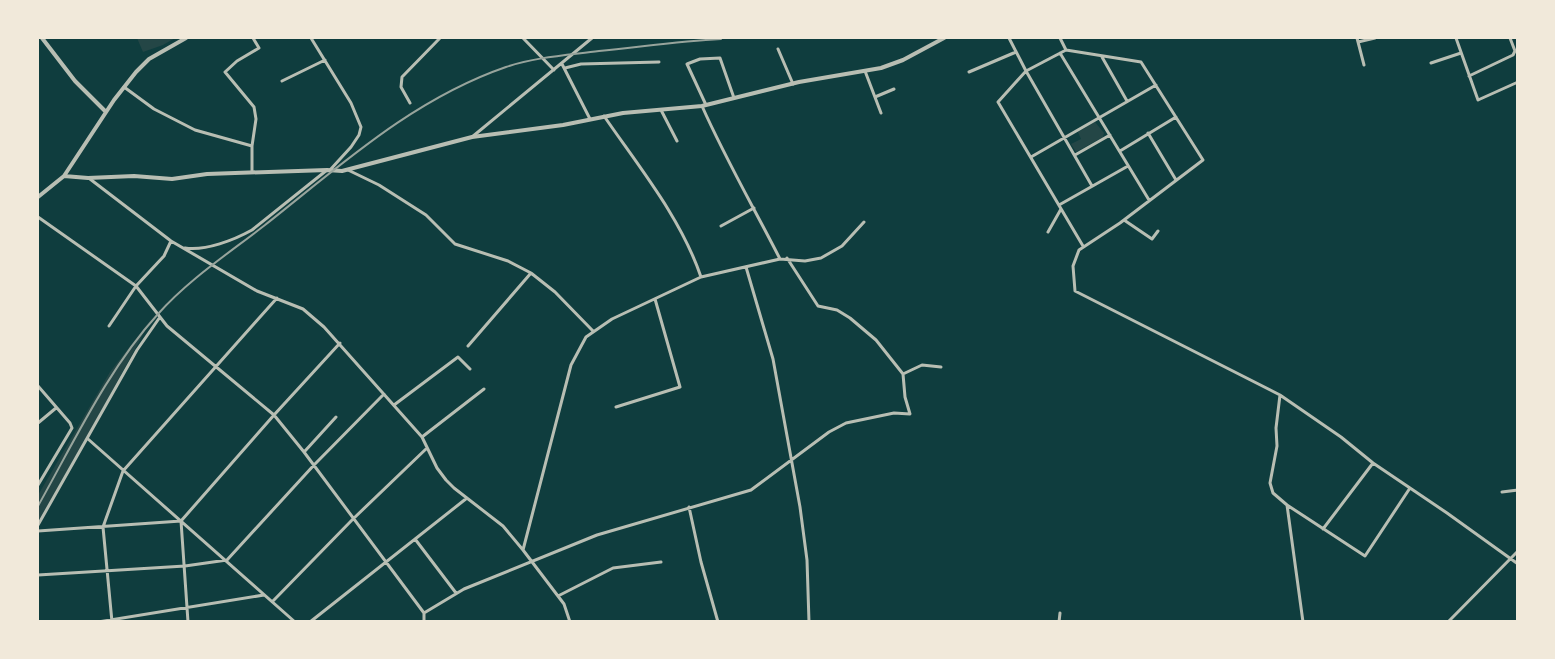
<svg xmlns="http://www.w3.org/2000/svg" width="1555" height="659" viewBox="0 0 1555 659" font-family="'IBM Plex Sans',sans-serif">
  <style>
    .green { fill: #244646 }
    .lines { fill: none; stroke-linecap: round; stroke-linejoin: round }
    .minor { stroke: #b8beb3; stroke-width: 3 }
    .tertiary { stroke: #b8beb3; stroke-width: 4 }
    .rail { stroke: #97a49c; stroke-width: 2 }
  </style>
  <rect width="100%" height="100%" fill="#0f3d3e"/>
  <path class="green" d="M137,38H175L163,45L143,52Z
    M1095,122L1104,133L1103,137L1076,152L1071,144L1081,139L1078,132Z
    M152,318L88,435L38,522V495L110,372Z"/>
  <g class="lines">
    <path class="minor" d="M311,38L351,103L361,127L359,135L351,147L330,170
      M523,38L554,70
      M1009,38L1026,71L1092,186
      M1060,38L1066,50
      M1357,38L1364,65
      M1456,38L1478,100L1518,82
      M1358,42L1375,38
      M778,49L793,84
      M1060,53L1149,200
      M1102,57L1127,101
      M1431,63L1461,53
      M562,64L590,119
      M565,68L581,64L659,62
      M865,71L881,113
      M969,72L1016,52
      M1469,76L1513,55L1515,51L1510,38
      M282,81L325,60
      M124,87L154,109L195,130L252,146V172
      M875,97L894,89
      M410,103L401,87L402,77L440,38
      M706,105L687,64L700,59L720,58L734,98
      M702,106C725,158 754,208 780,259
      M661,110L677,141
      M604,116C639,167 681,218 701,277
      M1148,133L1176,180
      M472,137L592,38
      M252,146L256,119L254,107L225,72L237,61L259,48L253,38
      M1120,151L1176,117
      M1075,155L1110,135
      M1031,157L1156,85
      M348,170L379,185L426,215L455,244L508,261L531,273L555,292L593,331
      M90,179L171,241L257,291L303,309L324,327L422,437L437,468L446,480L454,488L503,526L523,550L564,604L570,622
      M1059,205L1128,166
      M38,217L136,286L167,326L274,415L304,452L424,613V622
      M1124,220L1152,239L1158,231
      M721,226L754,208
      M1048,232L1061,209
      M1083,246L998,102L1026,71L1066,50L1141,62L1203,160L1120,223L1079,250L1073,266L1075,291L1280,395L1341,437L1373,463L1447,513L1518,564
      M185,248C206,251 234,240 252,230L327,170
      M746,267L773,359L800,507L807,560L809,622
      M109,326L136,286L164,256L171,241
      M468,346L531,273
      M903,374L922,365L941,367
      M38,386L70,423L72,428L38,485
      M1280,395L1276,428L1277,446L1270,483L1273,493L1287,505L1365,556L1410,488
      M394,405L458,357L470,369
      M616,407L680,387L655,299
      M38,423L56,408
      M422,437L484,389
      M88,439L295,622
      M305,451L336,417
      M1502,492L1518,490
      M1287,505L1303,622
      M689,507L701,562L718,622
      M181,521L188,622
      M38,525L137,350L160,317
      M1323,529L1373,463
      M38,531L181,521L274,415L340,343
      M415,539L456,593
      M523,550L571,365L586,337L612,319L701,277L780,259L805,261L821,258L842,246L864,222
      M38,575L185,566L227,560L314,465L384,394
      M558,596L613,568L661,562
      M273,601L353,519L427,448
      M424,613L464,589L597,535L751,490L829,432L846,423L894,413L910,414L905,397L903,374L876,340L850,318L837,310L818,306L787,258
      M98,622L264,595
      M112,622L103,527L123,471L277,298
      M310,622L467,498
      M1059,622L1060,613
      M1448,622L1518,551"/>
    <path class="tertiary" d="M42,38L75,81L106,112
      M64,176L88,178L134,176L172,179L207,174L327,170L342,171L472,137L563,125L623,113L702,106L799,82L881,68L903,60L944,38
      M38,197L64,176L114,100L136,72L149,59L186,38"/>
    <path class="rail" d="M38,506C74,442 108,369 158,314C188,280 229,253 265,225C341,165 413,99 506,67C535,57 569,55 599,51C640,47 680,41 721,39"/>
  </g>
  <rect width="1555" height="659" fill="none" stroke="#f1e9da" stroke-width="78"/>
</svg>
